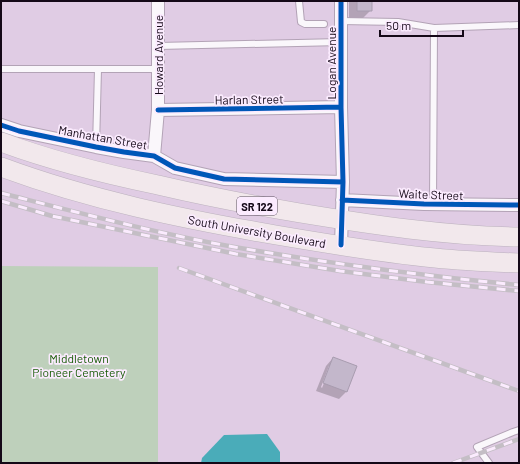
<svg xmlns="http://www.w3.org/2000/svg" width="520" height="464" viewBox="0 0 520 464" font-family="Barlow,sans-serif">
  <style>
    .green { fill: #bed0bb }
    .water { fill: #4aacb9 }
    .shadow { fill: #0003; fill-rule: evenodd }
    .building { fill: #c3b7cb; stroke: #a89caf }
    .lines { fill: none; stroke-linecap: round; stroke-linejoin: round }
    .service-casing { stroke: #b3a3b6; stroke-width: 8 }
    .minor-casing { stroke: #b3a3b6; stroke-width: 14 }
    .primary-casing { stroke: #bcb2be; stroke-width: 20 }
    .service { stroke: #faf7fb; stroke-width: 6 }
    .minor { stroke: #faf7fb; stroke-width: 12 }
    .primary { stroke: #f2e8ec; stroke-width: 19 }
    .rail-casing { stroke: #c4bec5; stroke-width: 4.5 }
    .rail { stroke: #fbebfe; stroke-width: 3; stroke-dasharray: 9; stroke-linecap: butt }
    .cycleway-casing { stroke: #fbebfe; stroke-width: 8 }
    .cycleway { stroke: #0057b8; stroke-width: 5 }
    .labels { text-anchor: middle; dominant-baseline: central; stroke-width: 3.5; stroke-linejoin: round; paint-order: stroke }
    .shield { fill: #fbebfe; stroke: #594c5c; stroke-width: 1 }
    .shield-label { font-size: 11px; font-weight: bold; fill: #140817 }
    .street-label { font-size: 12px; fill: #140817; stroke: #fbebfe }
    .park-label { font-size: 12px; fill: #175c06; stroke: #fbebfe }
  </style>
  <rect width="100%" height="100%" fill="#e0cce4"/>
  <path class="green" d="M1,266L158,267V463H1Z"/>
  <path class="water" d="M267,434L280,452V463H201L202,458L224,435Z"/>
  <path class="shadow" d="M349,1H371V10L363,18L349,19Z
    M333,358L347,391L339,399L316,391L326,366ZM329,366H331L322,388L321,387Z"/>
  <path class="building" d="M357,1H372V11H357Z
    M333,357L357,366L347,392L323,383Z"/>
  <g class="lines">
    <g class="service-casing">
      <path id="service" d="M299,1L301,22L305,24H324
        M341,21L398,22L434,28L519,25
        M158,46L341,42
        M1,69H158
        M96,147L98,69
        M433,204L434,28
        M489,463L477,447L513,432L519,430"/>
    </g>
    <g class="minor-casing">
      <path id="minor" d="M158,110L341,107
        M1,125L19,131L96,147L124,152L154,156L175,168L224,179L343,182
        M154,156L158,110V1
        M342,200L424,204L519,205
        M341,245L343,182L341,107V1"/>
    </g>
    <g class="primary-casing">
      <path id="primary" d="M1,142C52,161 105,174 158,185C205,196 252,205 300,213C373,225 446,236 519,237
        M1,167C90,200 183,219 276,235C329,244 382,253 435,258C463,261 491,262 519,263"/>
    </g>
    <use href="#service" class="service"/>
    <use href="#minor" class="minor"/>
    <use href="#primary" class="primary"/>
    <g class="rail-casing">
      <path id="rail" d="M1,193C80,213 159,234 240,248C333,264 425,276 519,285
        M1,201L52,216L236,254L340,271L427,282L519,291
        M179,268L519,391
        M453,463L519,439"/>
    </g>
    <use href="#rail" class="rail"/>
    <g class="cycleway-casing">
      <path id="cycleway" d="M158,110L341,107
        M1,125L19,131L96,147L124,152L154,156L175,168L224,179L343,182
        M342,200L424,204L519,205
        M341,245L343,182L341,107V1"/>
    </g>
    <use href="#cycleway" class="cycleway"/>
  </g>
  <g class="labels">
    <rect class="shield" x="237" y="197" width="40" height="18" rx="3"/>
    <g class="shield-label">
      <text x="257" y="206">SR 122</text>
    </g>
    <g class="street-label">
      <text transform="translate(158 55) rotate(-90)">Howard Avenue</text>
      <text transform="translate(331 63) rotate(-90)">Logan Avenue</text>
      <text transform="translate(249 99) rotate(-1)">Harlan Street</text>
      <text transform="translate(103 137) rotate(10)">Manhattan Street</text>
      <text transform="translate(431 194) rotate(2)">Waite Street</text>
      <text transform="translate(257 231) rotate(10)">South University Boulevard</text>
    </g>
    <g class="park-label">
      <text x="79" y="358">Middletown<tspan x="79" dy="14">Pioneer Cemetery</tspan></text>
    </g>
  </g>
  <rect width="520" height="464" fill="none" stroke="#140817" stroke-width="4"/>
  <path d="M380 30v6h83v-6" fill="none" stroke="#140817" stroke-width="2"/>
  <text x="386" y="30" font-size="12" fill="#140817" stroke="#fbebfe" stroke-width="3" paint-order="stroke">50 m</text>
</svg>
